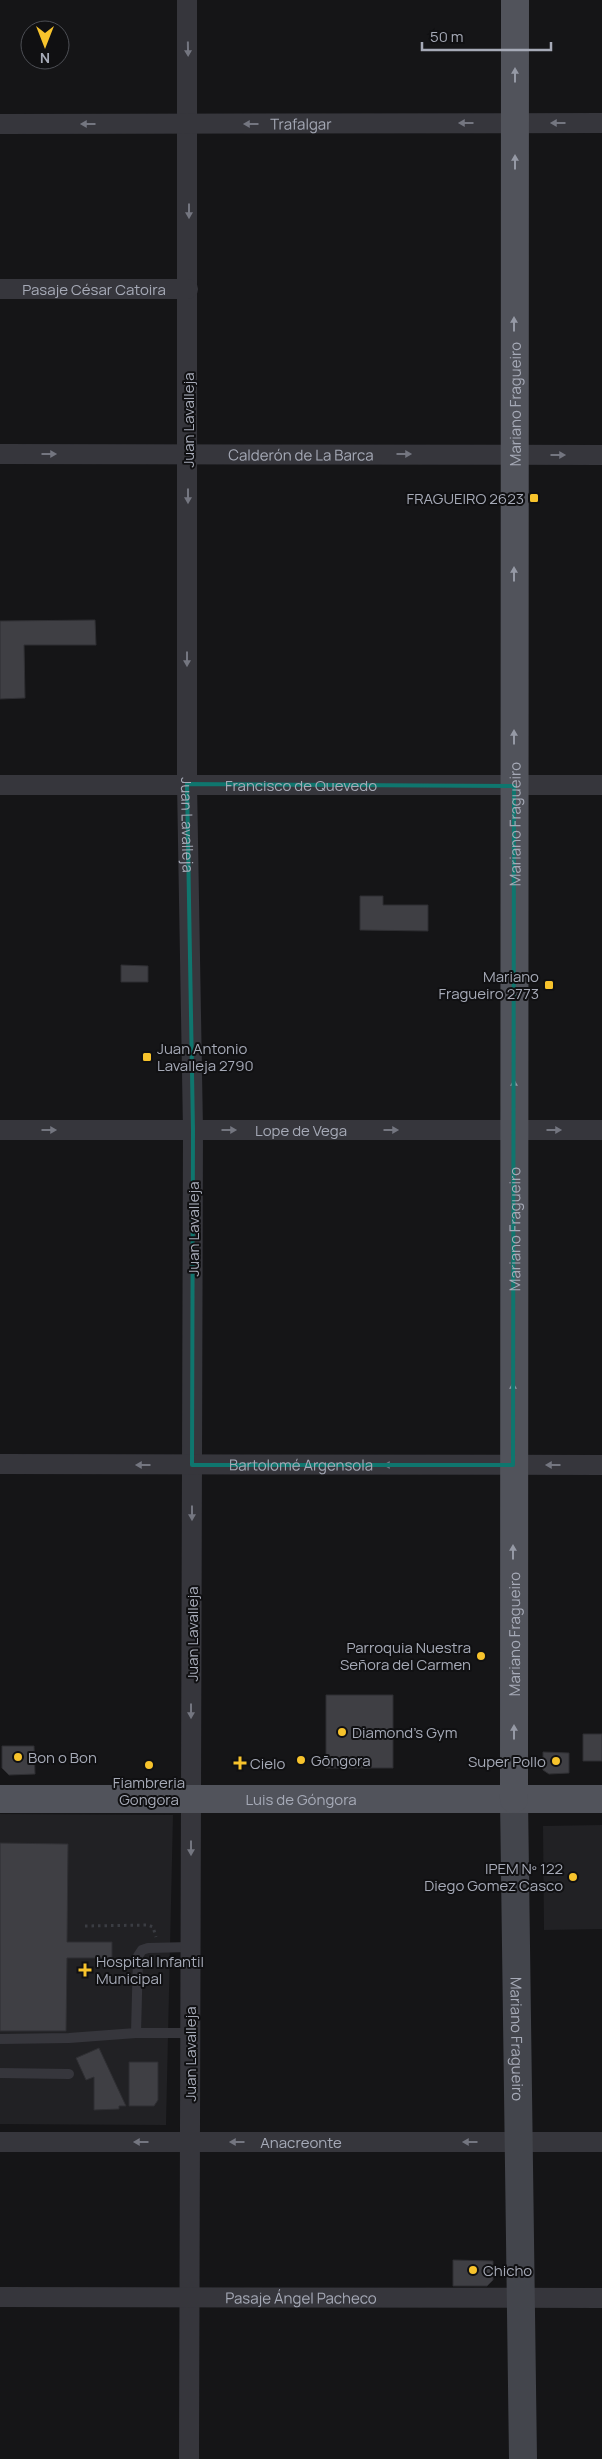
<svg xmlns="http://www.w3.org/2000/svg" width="602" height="2459" viewBox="0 0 602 2459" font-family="Manrope,sans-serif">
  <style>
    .built { fill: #212124 }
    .building { fill: #3f3f44; stroke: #2f2f33 }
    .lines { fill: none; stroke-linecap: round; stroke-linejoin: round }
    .path { stroke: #3b3d43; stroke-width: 3; stroke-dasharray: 2.5 4; stroke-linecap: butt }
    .lane { stroke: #36363c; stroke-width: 10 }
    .street { stroke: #36363c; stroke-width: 20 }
    .secondary { stroke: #43454c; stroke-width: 28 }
    .primary { stroke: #51535b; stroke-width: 28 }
    .oneway { fill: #747680 }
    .oneway2 { fill: #9599a5 }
    .marked { fill: none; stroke: #0f766e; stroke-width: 4; stroke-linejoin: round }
    .poi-dot { fill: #f7c32c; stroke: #101012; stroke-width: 2 }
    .labels { text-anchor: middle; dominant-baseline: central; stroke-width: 4; stroke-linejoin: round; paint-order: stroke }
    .street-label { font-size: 15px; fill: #a6aab7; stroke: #101012 }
    .poi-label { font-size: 15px; fill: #a6aab7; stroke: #101012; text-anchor: start }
  </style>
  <rect width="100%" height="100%" fill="#151517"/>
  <path class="built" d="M0,1814L173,1815L166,2125L0,2124Z
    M602,1825V1929L544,1930L543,1826Z"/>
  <path class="building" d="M95,620L96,645H24L25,698L0,699V621Z
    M360,896H383V905H428V931L360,930Z
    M121,965L148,966V982H121Z
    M326,1695H393V1768H326Z
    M583,1734H602V1761H583Z
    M2,1746H34L35,1774L9,1775L2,1768Z
    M543,1752L569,1753V1773L549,1774L543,1770Z
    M0,1843L68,1844L67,1942H112V1958H67L66,2031H0Z
    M99,2048L126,2106H119V2109L94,2110V2077L86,2080L76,2058Z
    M129,2062H158V2100L154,2106H129Z
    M453,2260L493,2261V2280L487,2286H453Z"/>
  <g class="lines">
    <path class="path" d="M85,1926L148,1925L153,1927L156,1937"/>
    <path class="lane" d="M190,2033H136L138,1956L142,1950L148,1948L190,1947
      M0,2039L69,2038L136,2033
      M0,2073L69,2074"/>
    <g class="street">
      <path id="s1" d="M187,0V784L193,1130L189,2459"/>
      <path id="s2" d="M0,124L602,123"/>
      <path id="s3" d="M0,289H188"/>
      <path id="s4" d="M0,454L602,455"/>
      <path id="s5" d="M0,785H602"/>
      <path id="s6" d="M0,1130H602"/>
      <path id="s7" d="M0,1464L602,1465"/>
      <path id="s8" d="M0,2142H602"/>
      <path id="s9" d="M0,2297L602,2298"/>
    </g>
    <path class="secondary" id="s10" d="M514,1799L523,2459"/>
    <g class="primary">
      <path id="s11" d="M0,1799H602"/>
      <path id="s12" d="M514,1799L515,0"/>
    </g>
  </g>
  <defs><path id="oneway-solid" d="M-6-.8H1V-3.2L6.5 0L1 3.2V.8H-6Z" transform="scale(1.25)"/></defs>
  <g class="oneway">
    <use href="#oneway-solid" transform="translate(188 49) rotate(89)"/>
    <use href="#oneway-solid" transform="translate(466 123) rotate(180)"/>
    <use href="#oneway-solid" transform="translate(558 123) rotate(180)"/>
    <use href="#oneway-solid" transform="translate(88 124) rotate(180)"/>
    <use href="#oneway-solid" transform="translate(251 124) rotate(180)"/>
    <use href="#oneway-solid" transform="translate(189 211) rotate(90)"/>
    <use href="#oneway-solid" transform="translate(49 454)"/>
    <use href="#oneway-solid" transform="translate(404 454)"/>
    <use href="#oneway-solid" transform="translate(558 455)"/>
    <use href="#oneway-solid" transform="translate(188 496) rotate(90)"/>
    <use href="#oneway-solid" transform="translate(187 659) rotate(90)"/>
    <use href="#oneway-solid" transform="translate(49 1130)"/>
    <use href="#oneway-solid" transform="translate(229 1130)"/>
    <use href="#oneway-solid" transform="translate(391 1130)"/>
    <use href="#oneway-solid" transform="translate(554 1130)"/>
    <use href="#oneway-solid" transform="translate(143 1465) rotate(-180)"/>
    <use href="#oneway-solid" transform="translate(391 1465) rotate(-180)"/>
    <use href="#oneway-solid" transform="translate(553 1465) rotate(180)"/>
    <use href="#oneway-solid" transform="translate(192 1513) rotate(90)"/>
    <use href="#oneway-solid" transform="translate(191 1711) rotate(90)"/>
    <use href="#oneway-solid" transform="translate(191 1848) rotate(90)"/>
    <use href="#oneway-solid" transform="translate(141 2142) rotate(180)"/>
    <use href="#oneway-solid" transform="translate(237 2142) rotate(180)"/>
    <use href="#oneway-solid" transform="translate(470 2142) rotate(180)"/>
  </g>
  <g class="oneway2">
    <use href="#oneway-solid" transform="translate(515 75) rotate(-90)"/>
    <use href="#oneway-solid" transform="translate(515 162) rotate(-90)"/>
    <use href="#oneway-solid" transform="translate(514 324) rotate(-90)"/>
    <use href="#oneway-solid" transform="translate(514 574) rotate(-90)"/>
    <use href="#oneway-solid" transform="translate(514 737) rotate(-90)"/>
    <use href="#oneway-solid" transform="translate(514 1087) rotate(-90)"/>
    <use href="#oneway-solid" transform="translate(513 1390) rotate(-90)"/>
    <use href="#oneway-solid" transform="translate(513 1552) rotate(-90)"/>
    <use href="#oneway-solid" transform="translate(514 1732) rotate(-90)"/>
  </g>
  <path class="marked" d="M187,784L514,786L513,1465H192L193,1130Z"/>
  <g class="poi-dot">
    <rect x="529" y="493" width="10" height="10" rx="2.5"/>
    <rect x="544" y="980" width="10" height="10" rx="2.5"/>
    <rect x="142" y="1052" width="10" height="10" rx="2.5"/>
    <circle cx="481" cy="1656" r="5"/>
    <circle cx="342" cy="1732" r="5"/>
    <circle cx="18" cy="1757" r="5"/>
    <circle cx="301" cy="1760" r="5"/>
    <circle cx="556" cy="1761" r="5"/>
    <path d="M237.5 1755.5h5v5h5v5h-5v5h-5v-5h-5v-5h5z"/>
    <circle cx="149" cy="1765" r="5"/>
    <circle cx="573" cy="1877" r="5"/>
    <path d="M82.5 1962.5h5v5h5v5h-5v5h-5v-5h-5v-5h5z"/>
    <circle cx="473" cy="2270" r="5"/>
  </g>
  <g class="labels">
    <g class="street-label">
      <text stroke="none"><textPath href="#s2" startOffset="301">Trafalgar</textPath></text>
      <text stroke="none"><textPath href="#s3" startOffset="94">Pasaje César Catoira</textPath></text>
      <text stroke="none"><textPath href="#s12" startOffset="1395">Mariano Fragueiro</textPath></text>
      <text transform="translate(188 420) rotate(-90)">Juan Lavalleja</text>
      <text stroke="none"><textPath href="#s4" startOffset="301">Calderón de La Barca</textPath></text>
      <text stroke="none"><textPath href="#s5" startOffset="301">Francisco de Quevedo</textPath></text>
      <text stroke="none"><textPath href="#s1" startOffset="825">Juan Lavalleja</textPath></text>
      <text stroke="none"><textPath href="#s12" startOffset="975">Mariano Fragueiro</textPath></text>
      <text stroke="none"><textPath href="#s6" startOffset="301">Lope de Vega</textPath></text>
      <text transform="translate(193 1229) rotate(-90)">Juan Lavalleja</text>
      <text stroke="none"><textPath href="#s12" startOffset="570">Mariano Fragueiro</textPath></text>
      <text stroke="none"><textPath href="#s7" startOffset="301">Bartolomé Argensola</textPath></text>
      <text transform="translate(192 1634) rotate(-90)">Juan Lavalleja</text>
      <text stroke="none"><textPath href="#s12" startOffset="165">Mariano Fragueiro</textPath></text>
      <text stroke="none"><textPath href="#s11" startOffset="301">Luis de Góngora</textPath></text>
      <text stroke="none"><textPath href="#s10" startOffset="240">Mariano Fragueiro</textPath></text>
      <text transform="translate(190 2054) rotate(-90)">Juan Lavalleja</text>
      <text stroke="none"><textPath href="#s8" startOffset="301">Anacreonte</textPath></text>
      <text stroke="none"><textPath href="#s9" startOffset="301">Pasaje Ángel Pacheco</textPath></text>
    </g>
    <g class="poi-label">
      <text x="524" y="498" text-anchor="end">FRAGUEIRO 2623</text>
      <text x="539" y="976" text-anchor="end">Mariano<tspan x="539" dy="17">Fragueiro 2773</tspan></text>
      <text x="157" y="1048">Juan Antonio<tspan x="157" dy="17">Lavalleja 2790</tspan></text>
      <text x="471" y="1647" text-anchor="end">Parroquia Nuestra<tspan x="471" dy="17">Señora del Carmen</tspan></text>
      <text x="352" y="1732">Diamond's Gym</text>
      <text x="28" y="1757">Bon o Bon</text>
      <text x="311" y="1760">Gōngora</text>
      <text x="546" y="1761" text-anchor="end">Super Pollo</text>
      <text x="250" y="1763">Cielo</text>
      <text x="149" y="1782" text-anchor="middle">Fiambreria<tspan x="149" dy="17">Gongora</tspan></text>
      <text x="563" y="1868" text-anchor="end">IPEM Nº 122<tspan x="563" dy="17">Diego Gomez Casco</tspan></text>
      <text x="96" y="1961">Hospital Infantil<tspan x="96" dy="17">Municipal</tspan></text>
      <text x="483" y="2270">Chicho</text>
    </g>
  </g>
  <g transform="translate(45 45) rotate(180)"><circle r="24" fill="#101012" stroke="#4c4e54"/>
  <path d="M0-4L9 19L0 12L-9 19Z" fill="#f7c32c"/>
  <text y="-8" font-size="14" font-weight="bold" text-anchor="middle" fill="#a6aab7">N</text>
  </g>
  <path d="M422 42v8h129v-8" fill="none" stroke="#a6aab7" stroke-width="2.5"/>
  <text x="430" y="42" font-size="15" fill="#a6aab7" stroke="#101012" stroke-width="4" paint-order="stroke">50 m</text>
</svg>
